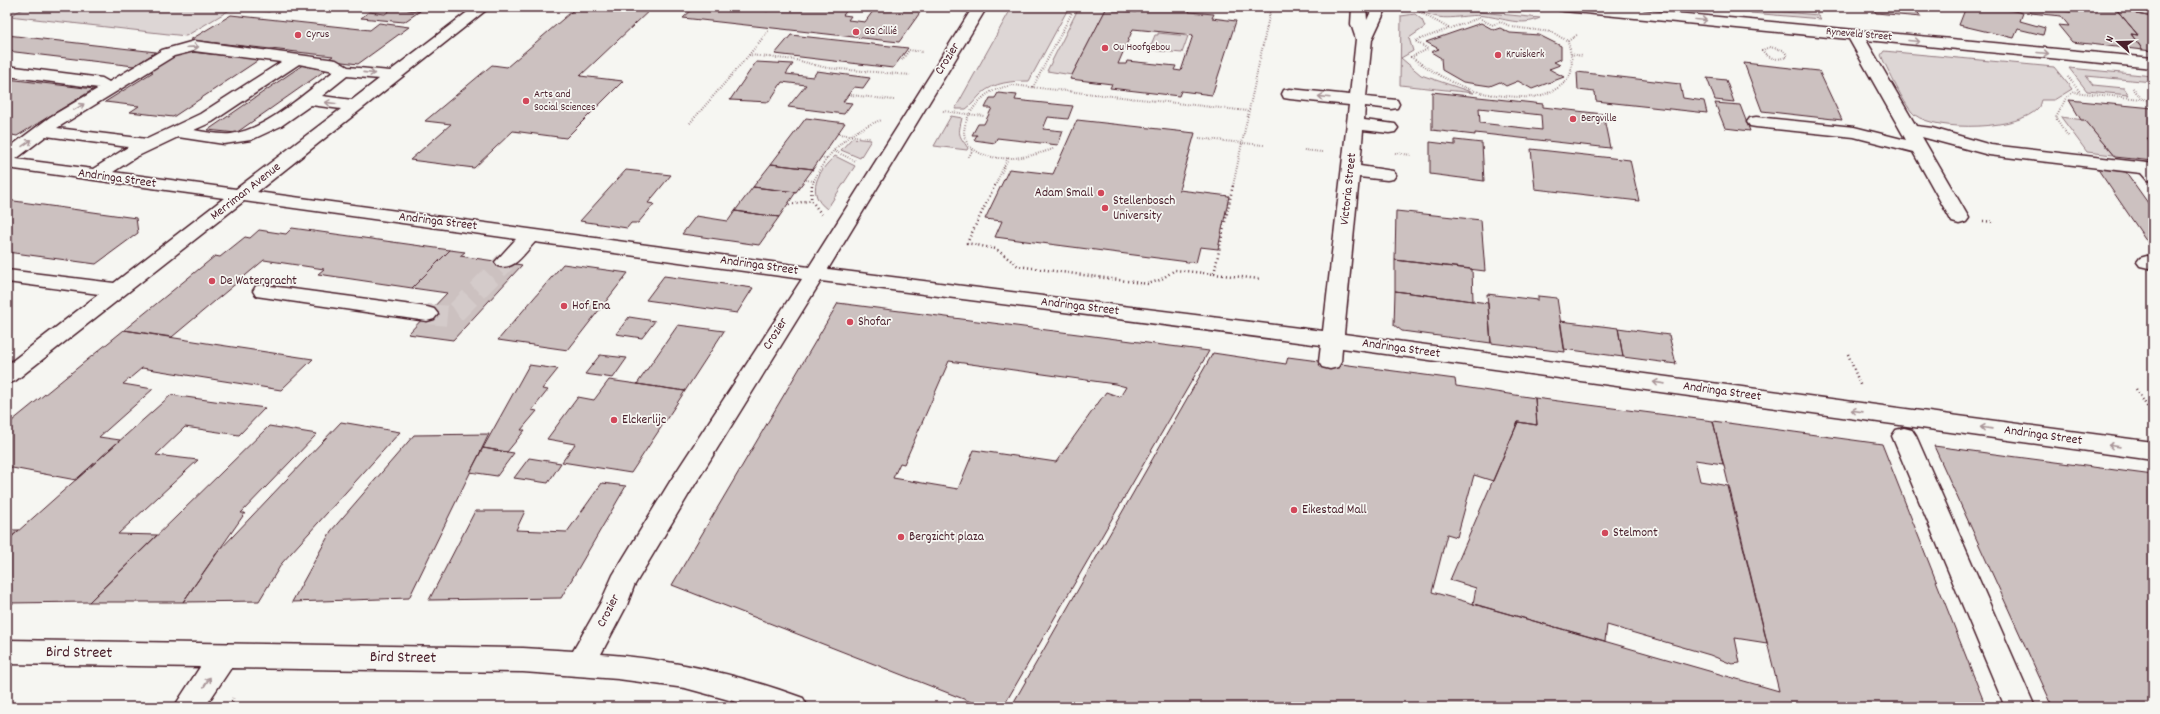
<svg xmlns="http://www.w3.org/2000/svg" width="2160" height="714" viewBox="0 0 2160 714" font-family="Dekko,sans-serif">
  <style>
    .green { fill: #ddd6d5; stroke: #947a80 }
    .building { fill: #ccc1c0; stroke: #4a1f2b; fill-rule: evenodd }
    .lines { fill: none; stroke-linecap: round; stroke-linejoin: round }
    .minor-tunnel { stroke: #d4cbca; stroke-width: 20; stroke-dasharray: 20 10; stroke-linecap: butt }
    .minor-casing { stroke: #4a1f2b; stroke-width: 3 }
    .path-far2 { stroke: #4a1f2b; stroke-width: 2; stroke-dasharray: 0.5 2; stroke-linecap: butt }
    .path-far1 { stroke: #4a1f2b; stroke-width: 2.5; stroke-dasharray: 1 3; stroke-linecap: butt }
    .path { stroke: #4a1f2b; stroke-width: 3; stroke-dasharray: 1 3.5; stroke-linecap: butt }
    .minor { fill: #f6f6f2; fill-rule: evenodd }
    .oneway { stroke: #a99598 }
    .poi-dot { fill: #d1495b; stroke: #f6f6f2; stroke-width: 1.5 }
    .labels { text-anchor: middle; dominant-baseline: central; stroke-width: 3.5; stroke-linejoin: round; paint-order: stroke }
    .far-poi-label { font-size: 11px; fill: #4a1f2b; stroke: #f6f6f2; text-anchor: start }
    .far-street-label { font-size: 11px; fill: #4a1f2b; stroke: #f6f6f2 }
    .street-label { font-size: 13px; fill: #4a1f2b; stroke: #f6f6f2 }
    .poi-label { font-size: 13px; fill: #4a1f2b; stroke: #f6f6f2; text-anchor: start }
    .near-street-label { font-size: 16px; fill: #4a1f2b; stroke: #f6f6f2 }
  </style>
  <rect width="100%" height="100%" fill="#f6f6f2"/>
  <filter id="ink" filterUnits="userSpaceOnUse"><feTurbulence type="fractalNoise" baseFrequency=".025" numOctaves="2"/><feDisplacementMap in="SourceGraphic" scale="8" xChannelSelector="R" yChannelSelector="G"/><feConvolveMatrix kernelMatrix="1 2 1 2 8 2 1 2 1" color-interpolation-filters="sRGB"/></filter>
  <g filter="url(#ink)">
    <path class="green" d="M27,7H276L269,12L233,8L186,36L9,16Z
      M1012,7H1069L1029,81C1013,81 994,82 981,94C976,99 972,105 966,109H955Z
      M1079,7H1130L1128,11L1106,9L1072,75L1047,71Z
      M1429,7L1540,18C1521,27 1504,18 1485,16C1462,13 1447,24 1423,12Z
      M1749,9L1818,15L1821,19L1751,13Z
      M1415,14L1422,20L1425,27L1409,38L1413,51L1401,58L1421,75L1474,93L1400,85L1401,16Z
      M1158,33L1188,36L1182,53L1149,50L1155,35H1158Z
      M1884,51L2054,67L2072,89L2054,100H2041C2040,102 2040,106 2038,108C2020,130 1937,132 1915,115C1905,107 1891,75 1884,62L1881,55Z
      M2069,68L2153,76V82L2086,76L2093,85L2124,88L2129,95L2087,91Z
      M951,116L962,118C958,135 958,134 968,148L967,150L934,146Z
      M2061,117L2084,120L2113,155L2087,152Z
      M852,138L871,140L860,158L841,150Z
      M835,156L855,166L827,209C805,193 818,171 835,156Z"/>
    <path class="building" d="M395,7H425L420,11L393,8Z
      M577,7H653L580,76L623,81L566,138L513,131L474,168L410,160L451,124L425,121L492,65L507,67Z
      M695,7H754L751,9L768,11L771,7H850L843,15L851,16L848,20L865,22L876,7H924L899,42L683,18Z
      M1139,7H1191L1189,12L1214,14L1212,18L1236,21L1212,95L1181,91L1179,96L1110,88L1112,84L1070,79L1106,9L1136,12ZM1133,29L1193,35L1181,71L1174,70L1176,66L1127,61L1126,64H1118Z
      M1872,7H1914L1921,17L1876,13Z
      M1966,7H1996L2023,13L2020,21L2045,28L2043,35L2018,29L2014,38L1959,25Z
      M2052,7H2109L2116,9L2138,35L2131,34L2143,50L2072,42L2058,25L2069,26L2061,16L2031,13L2027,8L2071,12L2068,9Z
      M2109,7H2130L2136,14L2153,17V51L2143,50L2131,34L2138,35L2116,9Z
      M2130,7H2153V17L2136,14Z
      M393,8L420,11L404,22L361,18L369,12L385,14Z
      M231,15L370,30L379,23L409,27L358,64L327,60L333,56L190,40Z
      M1481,23L1494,30L1500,28L1510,33L1539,35L1561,46V59L1554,62L1560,65L1549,69L1564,77L1532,89L1518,81L1506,86L1500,82L1490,86L1463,82L1442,70L1441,58L1431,52L1439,49L1426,42Z
      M7,35L156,52L134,66L7,51Z
      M791,35L908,48L893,68L775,54Z
      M181,51L260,59L173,117L130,112L139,106L105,102L153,72L147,71Z
      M756,62L793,64L786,74L813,77L817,71L870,78L863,88L854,87L843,102L852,103L844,114L788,107L806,85L782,82L769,102L730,100Z
      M1744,63L1819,71L1842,120L1762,111Z
      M304,64L330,67L236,133L208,130Z
      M1577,72L1680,84L1683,98L1704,101L1707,113L1596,101L1595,92L1578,90Z
      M1707,78L1726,80L1734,102L1715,100Z
      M7,79L94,89L17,136L7,134Z
      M1432,92L1543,104V107L1603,114L1610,148L1475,133V135L1432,130ZM1479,108L1541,115L1542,130L1480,123Z
      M998,93L1017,95L1015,100L1073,106L1068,119L1048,117L1043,129L1063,131L1058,145L997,138L995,143L974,140L977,135H972L978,124H984L992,108H985L990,98H995Z
      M2069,100L2153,108V140L2147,139L2153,146V161L2115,157L2084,120H2081Z
      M1715,103L1740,105L1750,131L1725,128Z
      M806,118L845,123L813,169L771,164Z
      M1077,120L1195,133L1179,190L1229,196L1218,249L1200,247L1196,263L995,237L1002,221L985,219L1009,169L1053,174Z
      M1455,140L1482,143L1484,181L1430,174V142L1455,145Z
      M1531,149L1630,160L1639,201L1535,189Z
      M771,164L813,169L796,192L753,187Z
      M2097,168L2126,172L2153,210V250Z
      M626,170L671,175L648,203L654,204L638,223H631L627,228L580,221Z
      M753,187L796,192L779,217L735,211Z
      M7,200L136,218L138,233L96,264L7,252Z
      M735,211L779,217L759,245L682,234L696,216L728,221Z
      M1396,211L1481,220L1485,271L1395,260Z
      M292,228L450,250L412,288L318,274L324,269L264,260L172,337L124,330L215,256L220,257L245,237L250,238L259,230L286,234Z
      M450,250L465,252L460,256L522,265L453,340L408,334L447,293L412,288Z
      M1395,260L1472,269L1473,301L1395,291Z
      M563,264L628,273L568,350L498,340Z
      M664,276L717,283L753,288L737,313L646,300Z
      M1395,291L1488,303L1491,343L1402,331L1394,325Z
      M1487,294L1538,300V296L1557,298L1565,352L1491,343Z
      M838,303L1209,351L1003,707H984L672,585ZM949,361L1115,384L1126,387L1120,397L1106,392L1056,462L974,450L958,489L893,478L900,463L904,464Z
      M629,317L655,321L642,338L616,334Z
      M1560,321L1618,328L1623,357L1564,349Z
      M678,325L724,331L685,391L637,384Z
      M1618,328L1669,335L1676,364L1623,357Z
      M124,330L213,344L313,359L281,390L142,368L123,384L153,389L99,437L120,440L76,480L7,467V425Z
      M1213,353L1286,364L1288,357L1455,379L1456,386L1535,398L1537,425L1518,422L1493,481L1474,475L1457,537L1447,534L1432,592L1779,691L1713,421L1882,444L1986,707H1011Z
      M600,355L627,358L613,378L585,374Z
      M529,365L558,369L542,389L548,390L532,410L537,411L521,430H525L507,452L483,448Z
      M609,380L685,391L631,473L562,462L575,444L547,439L578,397L594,400Z
      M171,395L265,408L239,435L185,427L156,455L198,460L118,534L157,535L89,602L7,603V541Z
      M1535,398L1713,421L1723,464L1695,460L1700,481L1728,486L1767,643L1735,638L1740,663L1732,664L1710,655L1607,625L1605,641L1473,604L1476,588L1450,580L1518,422L1537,425Z
      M341,422L400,432L282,563L259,601L183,602L216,554Z
      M269,426L317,434L241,513H245L183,602H89Z
      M489,434L409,598L292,602L331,531L414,435Z
      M1934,446L2153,475V707H2053Z
      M483,448L507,452L514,453L497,476L470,472Z
      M529,458L561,463L548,483L514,478Z
      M602,483L626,486L561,598L429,600L475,511H525L516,530L567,532Z
      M7,530H19L7,541Z"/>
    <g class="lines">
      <path class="minor-tunnel" d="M427,314L449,316L457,311L505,262"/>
      <g class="minor-casing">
        <path id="minor" d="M474,7H490L257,192L809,267L973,7H987L828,269L1323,331L1349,105L1290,99L1284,98L1282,94L1284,90L1290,89L1350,95L1356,39L1351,24L1352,7H1366L1367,20L1373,7H1387L1372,39L1366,97L1397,100L1399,104L1397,108L1391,109L1365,106L1364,120L1395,124L1398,128L1395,132L1389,133L1363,130L1360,166L1393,171L1396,175L1393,179L1387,180L1359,177L1344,334L2153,442V460L1342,348L1341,362L1338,367L1330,369L1322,367L1319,362L1321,345L821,281L689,494L634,586L627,605L601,654C670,659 738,674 803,698L808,707H755L685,688L618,679L523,672L231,668L205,707H174L200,667L7,664V640L523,648L573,651L601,602L613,575L671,480L802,279L535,242C524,253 515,271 498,266L495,262L516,239L244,201L15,381L7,384V365L99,294L7,282V270L114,283L224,198L7,168V149L50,117L99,88L7,76V66L102,78L109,82L162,50L194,41L336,60L348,67L390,71ZM194,51L281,62L200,114L147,139L57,128L174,56ZM299,64L334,71C306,92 266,130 231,134C219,135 206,132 194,130L212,122ZM347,76L379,79L352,100L322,96ZM311,105L341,109L236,189L113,172L136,157L178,137L224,144L251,140L281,126ZM46,136L128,147L93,169L16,159Z
          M1557,7H1611L2153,58V68L1866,40L1916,126L1932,128L1991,145L2147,163L2153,164V181L2147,180L2141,173L1989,155L1922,137L1969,218L1966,222L1959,224L1952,222L1913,152L1854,137L1756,127L1750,126L1747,122L1750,118L1756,117L1854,127L1906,140L1849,39L1564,11L1559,10Z
          M2147,256L2153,257V269L2140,266L2137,262L2140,258Z
          M263,285L427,307L434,309L438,314L434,319L427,321L256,296L253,291L256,286Z
          M1904,428L1912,430L1916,436L2035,707H2005L1892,436L1896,430Z"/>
      </g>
      <path class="path-far2" d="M1411,7L1450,29
        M1270,12L1272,7
        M7,13L18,7
        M1479,18L1492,25L1501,22L1512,27L1551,32L1568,41C1570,51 1575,67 1569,77C1564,87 1544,96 1533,97C1521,98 1490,95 1478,92C1453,85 1432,71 1411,57L1428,49L1415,41Z
        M1568,41L1577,35
        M1770,47L1783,50L1788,56C1779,61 1768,59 1762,50Z
        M1571,54L1582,56
        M749,55L769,30
        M902,60L909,50L924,52
        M2068,77L2080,92
        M1033,87L1075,7
        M2133,88L2141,98
        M851,95L894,100
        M943,111L984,116
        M690,123L749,55L796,60L827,68L910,75
        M839,134L870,138
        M2068,136L2056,118L2066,98L2073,92L2153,100
        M1199,138L1242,143L1270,12L1228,7
        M1053,149C1030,157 995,165 973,149C952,134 973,103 989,93C996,89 1004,87 1012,85L1248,111
        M1304,150L1322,152
        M834,151L856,161
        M1395,153L1412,155
        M969,157L973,149
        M821,158L827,159
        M806,180L814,181
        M812,186C823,155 851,129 882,120
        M995,186L1008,158
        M1233,186L1242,143L1264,145"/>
      <path class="path-far1" d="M812,185L811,200L822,215
        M995,185L967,243L996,249L1018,266L1148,284L1160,280L1175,270L1214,274L1233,185
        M789,205L811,200
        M1983,221L1995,222
        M1214,274L1260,279
        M1848,354L1861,387
        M2136,389L2153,416"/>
      <path class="path" d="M231,707L233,698"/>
      <use href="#minor" class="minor"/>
    </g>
    <defs><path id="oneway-shaft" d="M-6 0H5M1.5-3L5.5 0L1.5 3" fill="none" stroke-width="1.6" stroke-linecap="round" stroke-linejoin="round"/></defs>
    <g class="oneway">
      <use href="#oneway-shaft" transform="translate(1701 20) rotate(5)"/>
      <use href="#oneway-shaft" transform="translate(1914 41) rotate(5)"/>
      <use href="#oneway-shaft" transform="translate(193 47) rotate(-2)"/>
      <use href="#oneway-shaft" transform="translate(2043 53) rotate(5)"/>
      <use href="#oneway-shaft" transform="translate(369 73) rotate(6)"/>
      <use href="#oneway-shaft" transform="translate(1324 97) rotate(-173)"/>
      <use href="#oneway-shaft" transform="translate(331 103) rotate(-173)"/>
      <use href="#oneway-shaft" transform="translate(79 107) rotate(-31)"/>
      <use href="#oneway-shaft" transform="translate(27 143) rotate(-35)"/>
      <use href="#oneway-shaft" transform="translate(1659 383) rotate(-172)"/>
      <use href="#oneway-shaft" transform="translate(1857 411) rotate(-172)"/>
      <use href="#oneway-shaft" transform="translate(1986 428) rotate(-172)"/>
      <use href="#oneway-shaft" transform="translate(2114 446) rotate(-172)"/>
      <use href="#oneway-shaft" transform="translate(207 682) rotate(-57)"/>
    </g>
  </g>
  <g class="poi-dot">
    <circle cx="856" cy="32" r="4"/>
    <circle cx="298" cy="35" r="4"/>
    <circle cx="1105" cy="48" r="4"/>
    <circle cx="1498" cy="55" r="4"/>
    <circle cx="526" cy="101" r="4"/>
    <circle cx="1573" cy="119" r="4"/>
    <circle cx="1101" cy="193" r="4"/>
    <circle cx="1105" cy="208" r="4"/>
    <circle cx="212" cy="281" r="4"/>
    <circle cx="564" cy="306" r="4"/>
    <circle cx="850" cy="322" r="4"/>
    <circle cx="614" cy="420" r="4"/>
    <circle cx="1294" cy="510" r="4"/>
    <circle cx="1605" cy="533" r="4"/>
    <circle cx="901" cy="537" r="4"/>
  </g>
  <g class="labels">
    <g class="far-poi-label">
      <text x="864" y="32">GG Cillié</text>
      <text x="306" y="35">Cyrus</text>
      <text x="1113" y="48">Ou Hoofgebou</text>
      <text x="1506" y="55">Kruiskerk</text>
      <text x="534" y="95">Arts and<tspan x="534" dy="13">Social Sciences</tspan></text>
      <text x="1581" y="119">Bergville</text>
    </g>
    <g class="far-street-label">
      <text transform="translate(1859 35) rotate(5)">Ryneveld Street</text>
    </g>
    <g class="street-label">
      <text transform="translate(948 59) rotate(-58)">Crozier</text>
      <text transform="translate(117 179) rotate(8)">Andringa Street</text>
      <text transform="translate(1349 189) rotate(-84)">Victoria Street</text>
      <text transform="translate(246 192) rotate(-38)">Merriman Avenue</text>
      <text transform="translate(438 222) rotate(7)">Andringa Street</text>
      <text transform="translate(759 266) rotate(8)">Andringa Street</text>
      <text transform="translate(1080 307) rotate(7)">Andringa Street</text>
      <text transform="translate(776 334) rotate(-58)">Crozier</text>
      <text transform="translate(1401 349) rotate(8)">Andringa Street</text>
      <text transform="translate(1722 392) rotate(8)">Andringa Street</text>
      <text transform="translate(2043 436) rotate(8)">Andringa Street</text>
      <text transform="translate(609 611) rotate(-63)">Crozier</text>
    </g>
    <g class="poi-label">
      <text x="1093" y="193" text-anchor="end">Adam Small</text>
      <text x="1113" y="201">Stellenbosch<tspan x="1113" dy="15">University</tspan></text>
      <text x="220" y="281">De Watergracht</text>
      <text x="572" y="306">Hof Ena</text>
      <text x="858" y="322">Shofar</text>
      <text x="622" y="420">Elckerlijc</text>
      <text x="1302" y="510">Eikestad Mall</text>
      <text x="1613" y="533">Stelmont</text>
      <text x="909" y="537">Bergzicht plaza</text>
    </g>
    <g class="near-street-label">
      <text transform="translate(79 653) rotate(1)">Bird Street</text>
      <text transform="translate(403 658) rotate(1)">Bird Street</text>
    </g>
  </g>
  <rect width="2160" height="714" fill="none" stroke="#f6f6f2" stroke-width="24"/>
  <rect x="12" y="12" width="2136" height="690" fill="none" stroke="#4a1f2b" stroke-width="1.5" filter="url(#ink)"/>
  <g transform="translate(2118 42) rotate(290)" stroke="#f6f6f2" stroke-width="3" paint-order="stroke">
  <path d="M0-3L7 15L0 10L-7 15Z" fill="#4a1f2b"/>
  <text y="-6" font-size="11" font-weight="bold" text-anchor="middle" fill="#4a1f2b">N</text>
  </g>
</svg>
